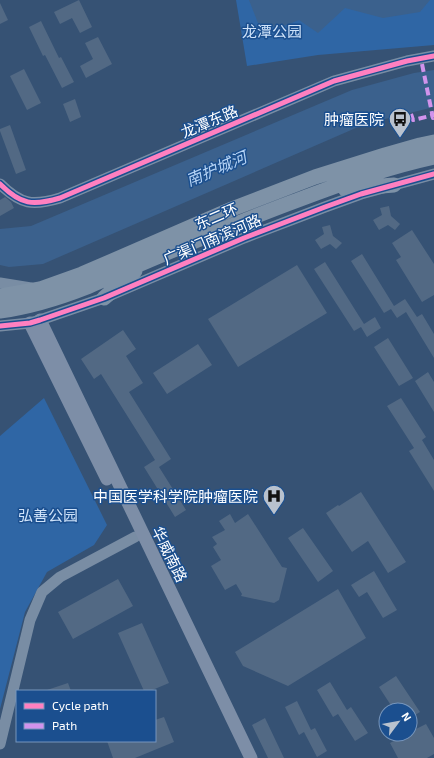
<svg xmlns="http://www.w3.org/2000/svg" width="434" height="758" viewBox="0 0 434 758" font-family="'Exo 2','Noto Sans SC',sans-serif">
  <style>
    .green { fill: #2f66a5 }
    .water { fill: #3b618d }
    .building { fill: #526984 }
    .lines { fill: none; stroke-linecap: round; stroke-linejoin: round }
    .secondary { stroke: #798da4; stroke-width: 11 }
    .primary { stroke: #7d8ea7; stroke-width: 13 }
    .highway { stroke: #7e92a7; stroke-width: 15 }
    .quiet { stroke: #d193ec; stroke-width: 4; stroke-dasharray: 8 4; stroke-linecap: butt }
    .cycleway-casing { stroke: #1b4f8f; stroke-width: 8 }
    .cycleway { stroke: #ff80c0; stroke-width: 5 }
    .labels { text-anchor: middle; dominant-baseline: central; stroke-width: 3; stroke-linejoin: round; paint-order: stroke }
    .park-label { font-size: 15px; fill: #cfe3fa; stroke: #1b4f8f }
    .poi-label { font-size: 15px; fill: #fff; stroke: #1b4f8f; text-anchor: end }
    .street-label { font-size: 15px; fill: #fff; stroke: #1b4f8f }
    .water-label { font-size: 16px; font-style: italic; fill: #b5d3f5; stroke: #1b4f8f }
  </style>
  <rect width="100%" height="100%" fill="#365274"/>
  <path class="green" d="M236,0H434V45L318,55L247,66Z
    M44,398L107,525L94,545L47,572L25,612L0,709V436Z"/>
  <path class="water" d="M249,0H430L420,12L383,18L345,8L318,33L299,20L279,28L258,23Z
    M434,70V107L365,124L43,264L9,267L0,265V229L31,226L352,90L414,73Z"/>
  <path class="building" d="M79,0L92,27L80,33L72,18L60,24L54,12Z
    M0,3L8,20L0,24Z
    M41,21L59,58L61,57L74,82L62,88L45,55L43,56L29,27Z
    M98,37L112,64L86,78L80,66L93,59L85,43Z
    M24,69L41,103L27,110L10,76Z
    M75,99L81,117L70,122L63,104Z
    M10,125L26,170L16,174L0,131V129Z
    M5,197L11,202L14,208L0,216V200Z
    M389,206L391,216L400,224L395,230L388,225L379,230L373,220L382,215L380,208Z
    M330,225L333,236L342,243L336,249L330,244L321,249L315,240L324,234L322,227Z
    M412,230L434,264V295L422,302L396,260L401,257L392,243Z
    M362,254L394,306L405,299L417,317L422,314L434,334V358L406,312L397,318L391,309L384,313L351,261Z
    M325,262L364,324L375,317L381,328L367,337L361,327L354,331L314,269Z
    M297,265L327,313L238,367L208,319Z
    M123,330L136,349L126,356L143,383L129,392L171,459L159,467L186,510L175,517L144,467L155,460L101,374L94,379L81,359Z
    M388,338L413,378L399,386L374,347Z
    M198,344L212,365L167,394L153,373Z
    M428,372L434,382V412L415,381Z
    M401,398L426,437L422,440L434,460V491L409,451L414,448L387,406Z
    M361,492L406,562L388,573L368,541L352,552L326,513L338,505L339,506Z
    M230,514L235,523L248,514L282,567L287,568L279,600L274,603L241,596L242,594L236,584L225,590L211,566L221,560L213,547L217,544L212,537L225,530L219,521Z
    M303,528L333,571L318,582L288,538Z
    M374,571L397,610L383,618L367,592L359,597L351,585Z
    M118,579L133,606L73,639L58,612Z
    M338,589L366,638L288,686L243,666L235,652Z
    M142,623L169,683L150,691H144L118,633Z
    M396,676L420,712L410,718V710H394L379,687Z
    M330,682L347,710L351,707L368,733L355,741L338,714L333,717L317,690Z
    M68,683L71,691H48L47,690Z
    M297,701L311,730L315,728L327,751L317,757L304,732L299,735L285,707Z
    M164,717L174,742L135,758H113L107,741H155V720Z
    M265,718L284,758H268L252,725Z
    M426,724L434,738V754L427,758H398L390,743L407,734H410V732Z"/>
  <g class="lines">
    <path class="secondary" d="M0,184C21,205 33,206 60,198L334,81L407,61L434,56
      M0,283L31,288
      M0,326L30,323L40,320L104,298L244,238L325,207L361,194L434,174
      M0,744L30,620L42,592L60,577L135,537"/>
    <path class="primary" d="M40,320L251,758
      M30,323L107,479"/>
    <path class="highway" d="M345,189L394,185
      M0,296L40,289L82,274L232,209L315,177L385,155L420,145L434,142
      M104,298L135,271
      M0,311C30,307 59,298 87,287C157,257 227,226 298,200C342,183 388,167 434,157"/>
    <path class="quiet" d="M422,64L433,118H434
      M411,114L413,120L434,115"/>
    <g class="cycleway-casing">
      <path id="cycleway" d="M0,184C21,205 33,206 60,198L334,81L407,61L434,56
        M0,326L30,323L40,320L104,298L244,238L325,207L361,194L434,174"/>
    </g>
    <use href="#cycleway" class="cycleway"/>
  </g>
  <defs>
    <g id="bus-pin" transform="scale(1.15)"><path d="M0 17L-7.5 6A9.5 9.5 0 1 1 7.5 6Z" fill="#b9c2ce" stroke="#1b4f8f"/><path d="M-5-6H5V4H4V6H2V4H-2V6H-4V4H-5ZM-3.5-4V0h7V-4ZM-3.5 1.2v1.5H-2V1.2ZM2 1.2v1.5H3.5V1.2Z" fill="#111"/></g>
    <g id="hospital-pin" transform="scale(1.15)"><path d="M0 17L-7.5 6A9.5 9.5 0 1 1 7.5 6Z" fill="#b9c2ce" stroke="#1b4f8f"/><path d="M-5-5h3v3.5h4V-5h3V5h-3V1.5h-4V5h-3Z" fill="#111"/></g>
  </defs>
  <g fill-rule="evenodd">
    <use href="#bus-pin" x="400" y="119"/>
    <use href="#hospital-pin" x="274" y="496"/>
  </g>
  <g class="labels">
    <g class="park-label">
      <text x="272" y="31">龙潭公园</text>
      <text x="48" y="515">弘善公园</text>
    </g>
    <g class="poi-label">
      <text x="384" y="119">肿瘤医院</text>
      <text x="258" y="496">中国医学科学院肿瘤医院</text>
    </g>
    <g class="street-label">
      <text transform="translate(209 121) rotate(-23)">龙潭东路</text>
      <text transform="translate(216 216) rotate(-23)">东二环</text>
      <text transform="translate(212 239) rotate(-23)">广渠门南滨河路</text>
      <text transform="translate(170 554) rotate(64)">华威南路</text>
    </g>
    <g class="water-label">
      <text transform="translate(216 168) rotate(-23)">南护城河</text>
    </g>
  </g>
  <rect x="16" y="690" width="140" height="52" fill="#1b4f8f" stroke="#7695bc"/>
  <rect x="24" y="703" width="20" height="6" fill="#ff80c0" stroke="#7695bc"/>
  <text x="52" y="710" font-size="12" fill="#ffffff">Cycle path</text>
  <rect x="24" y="723" width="20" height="6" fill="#d193ec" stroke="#7695bc"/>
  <text x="52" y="730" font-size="12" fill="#ffffff">Path</text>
  <g transform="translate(398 722) rotate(58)"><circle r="19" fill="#1b4f8f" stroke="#7695bc"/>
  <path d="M0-3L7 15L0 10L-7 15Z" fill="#b9c2ce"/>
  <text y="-6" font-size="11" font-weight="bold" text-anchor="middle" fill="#ffffff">N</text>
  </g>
</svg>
